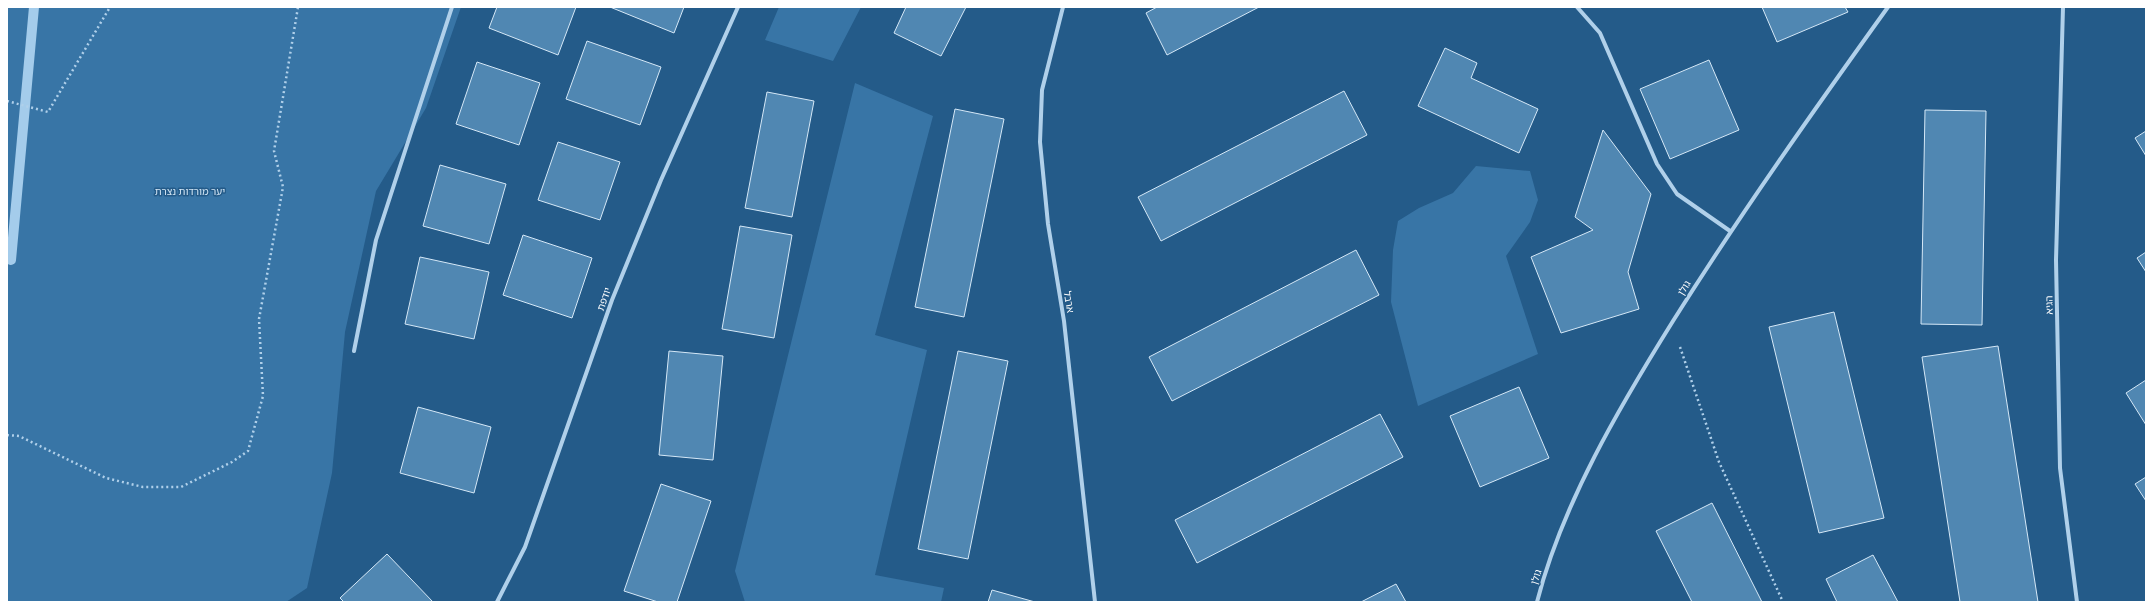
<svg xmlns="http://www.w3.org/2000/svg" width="2153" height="609" viewBox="0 0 2153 609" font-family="Roboto,'Noto Sans Hebrew',sans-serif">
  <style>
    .green { fill: #3875a6 }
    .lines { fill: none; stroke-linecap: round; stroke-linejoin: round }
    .stream { stroke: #a4cceb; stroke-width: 10 }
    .building { fill: #5087b2; stroke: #d5e8f7 }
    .path { stroke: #b0d0ea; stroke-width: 2.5; stroke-dasharray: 2 3; stroke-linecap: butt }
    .street { stroke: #b0d0ea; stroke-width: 4 }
    .labels { text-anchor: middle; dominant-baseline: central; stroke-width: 3; stroke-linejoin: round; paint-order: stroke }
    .park-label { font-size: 10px; fill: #d5e8f7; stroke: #245b89 }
    .street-label { font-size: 10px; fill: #fff; stroke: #245b89 }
  </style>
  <rect width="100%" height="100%" fill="#245b89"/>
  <path class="green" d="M7,7H461L426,108L376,191L345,332L332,473L307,588L286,602H7Z
    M779,7H861L833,61L765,40Z
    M855,83L933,116L875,335L927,350L875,575L944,588L941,602H745L735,571Z
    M1476,166L1530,171L1538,200L1530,222L1506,256L1538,354L1418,406L1391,302L1393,250L1398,221L1419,208L1453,193Z"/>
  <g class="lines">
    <path class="stream" d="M11,260L34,7"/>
  </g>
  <path class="building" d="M497,7H576L558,55L489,28Z
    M610,7H684L674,33Z
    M906,7H966L941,56L894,33Z
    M1157,7H1259L1167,55L1146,13Z
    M1762,7H1845L1848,12L1777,42Z
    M587,41L661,67L640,125L566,99Z
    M1445,48L1477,63L1471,78L1538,109L1519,153L1418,106Z
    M1709,60L1739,130L1670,159L1640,89Z
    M477,62L540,83L519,145L456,124Z
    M1344,91L1367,135L1161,241L1138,197Z
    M767,92L814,101L792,217L745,208Z
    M955,109L1004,119L964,317L915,307Z
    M1925,110L1986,111L1982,325L1921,324Z
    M1603,130L1651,194L1628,272L1639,309L1561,333L1531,257L1593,230L1575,217Z
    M2146,131V156L2135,138Z
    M558,142L620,162L600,220L538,200Z
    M440,165L506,184L489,244L423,226Z
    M740,226L792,235L774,338L722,329Z
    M523,235L592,258L572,318L503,295Z
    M1356,250L1379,295L1172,401L1149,357Z
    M2146,252V272L2137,258Z
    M420,257L489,272L474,339L405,324Z
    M1834,312L1884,518L1819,533L1769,327Z
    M1998,346L2038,602H1960L1922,357Z
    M669,351L723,356L713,460L659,455Z
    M958,351L1008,361L968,559L918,549Z
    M2146,380V425L2126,393Z
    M1519,387L1549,458L1480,487L1450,416Z
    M418,407L491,427L474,493L400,473Z
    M1380,414L1403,457L1197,563L1175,520Z
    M2146,477V501L2135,484Z
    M661,484L711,501L677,602H658L624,591Z
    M1712,503L1762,602H1692L1656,531Z
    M387,554L433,602H344L340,598Z
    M1873,555L1898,602H1837L1826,579Z
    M1396,584L1406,602H1361Z
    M992,590L1035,602H988Z"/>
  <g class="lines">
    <path class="path" d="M7,101L48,112L110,7
      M1680,347L1719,462L1783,602
      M7,435L19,436L106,478L143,487H181L232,462L248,451L263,396L259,319L283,187L274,151L298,7"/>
    <path class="street" d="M1063,7L1042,90L1040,142L1048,224L1064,321L1095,602
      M1577,7L1600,33L1657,164L1677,194L1730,231
      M2063,7L2056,260L2060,468L2077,602
      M354,351L376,240L452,7
      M497,602L525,547L612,300L661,180L738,7
      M1537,602C1562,504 1620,406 1673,321C1741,213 1814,110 1888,7"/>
  </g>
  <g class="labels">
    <g class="park-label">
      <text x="190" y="191">יער מורדות נצרת</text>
    </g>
    <g class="street-label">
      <text transform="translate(1684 288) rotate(-58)">גולן</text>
      <text transform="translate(604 299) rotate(-70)">יודפת</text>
      <text transform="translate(1069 302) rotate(80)">ארבל</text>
      <text transform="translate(2049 305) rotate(-91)">הגיא</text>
      <text transform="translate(1536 577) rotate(-71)">גולן</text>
    </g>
  </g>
  <rect width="2153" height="609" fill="none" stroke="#ffffff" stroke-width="16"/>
</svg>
